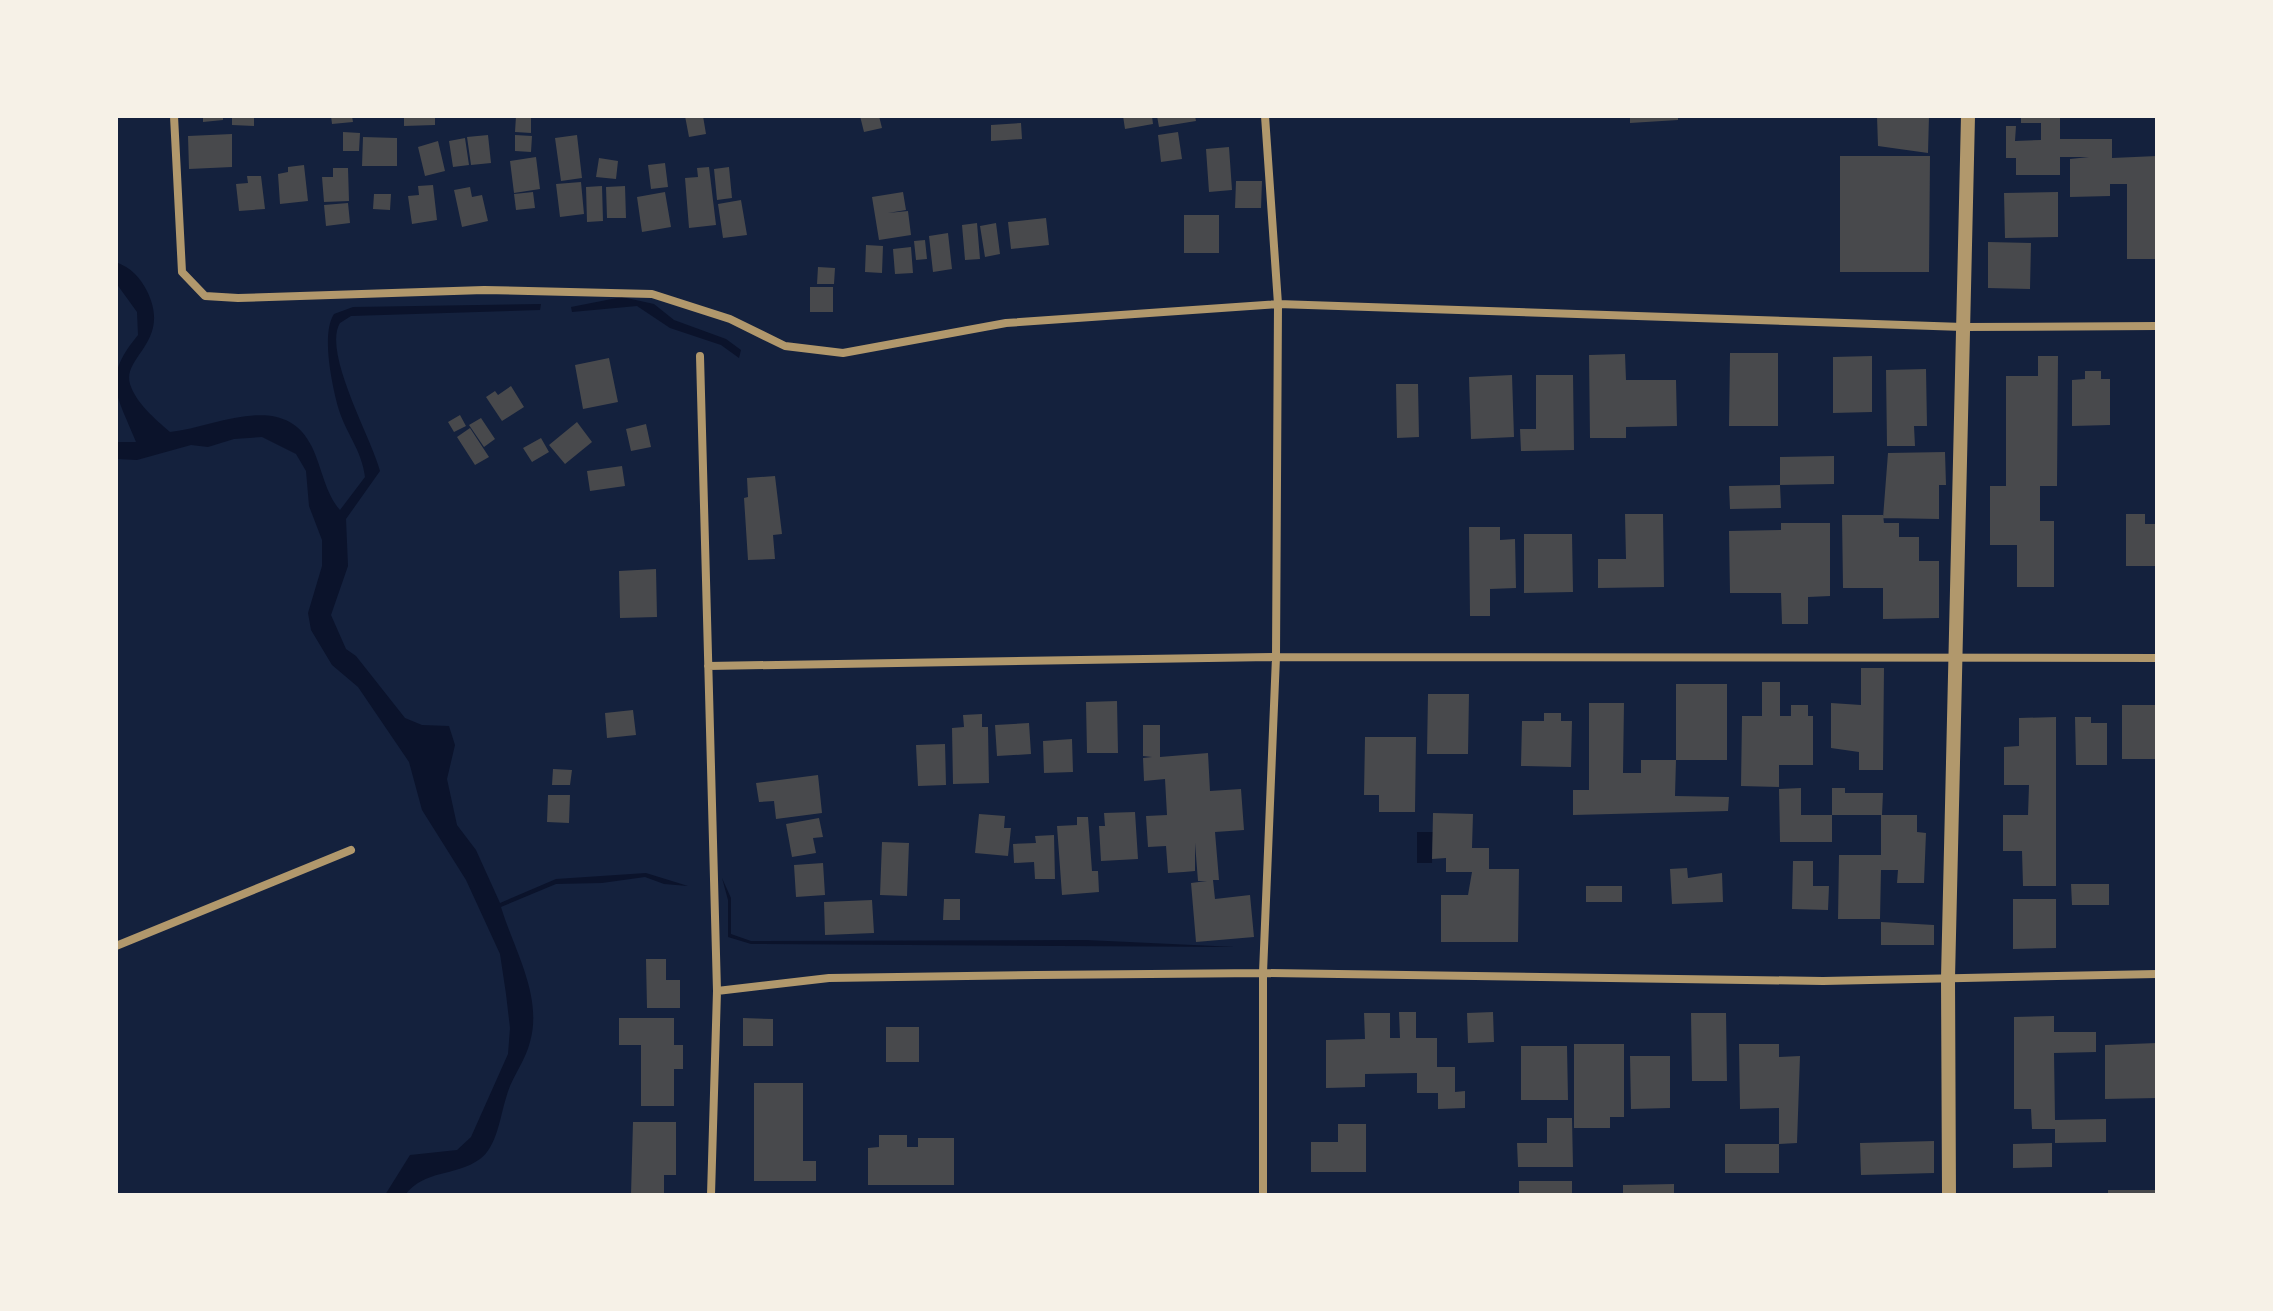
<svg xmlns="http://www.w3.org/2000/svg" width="2273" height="1311" viewBox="0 0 2273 1311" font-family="'Source Serif 4',serif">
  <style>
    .water { fill: #0b132b }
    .building { fill: #48494c }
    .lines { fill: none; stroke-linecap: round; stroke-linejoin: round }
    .minor { stroke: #b1986c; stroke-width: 8 }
    .tertiary { stroke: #b1986c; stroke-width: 14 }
  </style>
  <rect width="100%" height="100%" fill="#14213d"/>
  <path class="water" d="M116,262C131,268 140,277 147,291C172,342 122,356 130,384C136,403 155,419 170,432C217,427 284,389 312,447C322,468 325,493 340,510L365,477C362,450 345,432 338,407C332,384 321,334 334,314L353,307L541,304L540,310L351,316L340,323C322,352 372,439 380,471L346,519L348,566L331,615L346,649L356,656L405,718L422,725L449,726L455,745L447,779L457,825L476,850L500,903L556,879L646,873L688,886L664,884L645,877L602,883L556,884L501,907C514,950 543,996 530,1042C525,1062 511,1078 506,1098C500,1117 497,1147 480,1159C455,1177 425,1169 405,1195H385L410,1155L457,1150L471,1137L508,1054L510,1028L506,994L500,954L466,880L422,810L409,762L358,687L332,665L311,630L308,613L322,566V540L309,506L306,471L296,454L262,437L234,439L208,447L191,445L137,460L116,459V442H136C117,394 101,380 138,335L137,312L116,283Z
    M622,297L654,304L674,320L726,339L741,350L739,358L721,345L670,328L637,306L572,312L571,307Z
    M1417,832H1433L1432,863H1417Z
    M722,878L731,898V934L751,941L1086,940L1236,947L751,944L728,937V900Z"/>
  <path class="building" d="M203,116H223V120L203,122Z
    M232,116H254V126L232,125Z
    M331,116H352L353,122L332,124Z
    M404,116H435V125L404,126Z
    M516,116H531V133L515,132Z
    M685,116H703L706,134L689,137Z
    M860,116H879L882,128L864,132Z
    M1123,116H1152L1153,124L1125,129Z
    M1157,116H1195L1196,121L1159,127Z
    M1630,116H1678V120L1630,123Z
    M1877,116H1929L1928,153L1878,146Z
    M2021,116H2060V139H2112V158L2157,156V259H2127V184H2110V196L2070,197V159L2089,157H2060V175H2016V158H2006V126H2016L2015,141L2041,140V123H2021Z
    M1021,123L1022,139L991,141V125Z
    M343,132L360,133L359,151H343Z
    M1178,132L1182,159L1161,162L1158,135Z
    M232,134V167L189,169L188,136Z
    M488,135L491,163L471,165L467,137Z
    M515,135L532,136L531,152L515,151Z
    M577,135L582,178L561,181L555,138Z
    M363,137L397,138V166H362Z
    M465,138L469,165L453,167L449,141Z
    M438,141L445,171L425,176L418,147Z
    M1229,147L1232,190L1209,192L1206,149Z
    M1840,156H1930L1929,272H1840Z
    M536,157L540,189L514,193L510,161Z
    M599,158L618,161L616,179L596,177Z
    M665,163L668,187L651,189L648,165Z
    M304,165L308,201L280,204L278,174L288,172V167Z
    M709,167L716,225L689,228L685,178L698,177L697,168Z
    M729,167L732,198L717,200L714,169Z
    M333,168H348L349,201L324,202L322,177H333Z
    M247,176H261L265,209L239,211L236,184L248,183Z
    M1236,181H1262L1261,208H1235Z
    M581,182L584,214L560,217L556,184Z
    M433,185L437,220L412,224L408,196L419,195L418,186Z
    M602,186L603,221L587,222L586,187Z
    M625,186L626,218H607L606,187Z
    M470,187L472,197L482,195L488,221L462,227L454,190Z
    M533,192L535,208L516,210L514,194Z
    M665,192L671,227L642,232L637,197Z
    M903,192L906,210L888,213L908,211L911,235L879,240L872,197Z
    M2058,192V237L2005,238L2004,193Z
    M374,194H391L390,210L373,209Z
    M741,200L747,235L723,238L718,204Z
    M348,203L350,223L326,226L324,205Z
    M1184,215H1219V253H1184Z
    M1046,218L1049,245L1011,249L1008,222Z
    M977,223L980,259L965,260L962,225Z
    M996,223L1000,254L985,257L980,226Z
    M948,233L952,269L933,272L929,236Z
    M925,240L927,259L916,260L914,241Z
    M1988,242L2031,243L2030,289L1988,288Z
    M866,245L883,246L882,273L865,272Z
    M911,247L913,273L895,274L893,249Z
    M818,267L835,268L834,284H817Z
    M810,287H833V312H810Z
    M1730,353H1778V426H1729Z
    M1625,354L1626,380H1676L1677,426L1626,427V438H1590L1589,355Z
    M1872,356V412L1833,413V357Z
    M2038,356H2058L2057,486H2040V521H2054V587H2017V545H1990V486H2006V376H2038Z
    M609,358L618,402L583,409L575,365Z
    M1926,369L1927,426H1914L1915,446H1887L1886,370Z
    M2085,371H2101V379H2110V425L2072,426V380L2085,379Z
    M1512,375L1514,437L1471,439L1469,377Z
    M1536,375H1573L1574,450L1521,451L1520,429H1536Z
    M1396,384H1418L1419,437L1397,438Z
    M511,386L524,407L502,421L486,397L495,391L498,395Z
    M460,415L466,426L454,432L448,422Z
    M481,418L495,439L484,447L469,425Z
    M577,422L592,442L565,464L549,445Z
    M646,424L651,447L631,451L626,429Z
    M470,428L489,457L475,465L457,437Z
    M541,438L549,452L532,462L523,448Z
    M1945,452L1946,485H1939V519L1883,518L1888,453Z
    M1834,456V484L1780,485L1781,508L1730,509L1729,486L1780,485V457Z
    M622,466L625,486L590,491L587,471Z
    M775,476L782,534L773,535L775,559L748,560L744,498L748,497L747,478Z
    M1625,514H1663L1664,587L1598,588V559H1626Z
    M2126,514H2145V524H2157V566H2126Z
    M1842,515H1883L1884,523H1899V537H1919V561H1939V618L1883,619V588H1843Z
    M1781,523H1830V596L1808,597V624H1782L1781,593H1730L1729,531L1781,530Z
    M1469,527H1500V540L1515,539L1516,588L1490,589V616H1470Z
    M1524,534H1572L1573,592L1524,593Z
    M656,569L657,617L620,618L619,571Z
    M1861,668H1884L1883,770H1859V752L1831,748V703L1861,705Z
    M1762,682H1780V716H1791V705H1808V716H1813V765H1779V787L1741,786L1742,716H1762Z
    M1676,684H1727V760H1676Z
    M1428,694H1469L1468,754H1427Z
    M1117,701L1118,753H1087L1086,702Z
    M1589,703H1624L1623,773H1641V760H1676L1675,796L1729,797L1728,811L1573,815V790H1589Z
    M2122,705H2157V759H2122Z
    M633,710L636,735L607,738L605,713Z
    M1544,713H1561V721H1572L1571,767L1521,766L1522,721H1544Z
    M982,714V727H988L989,783L953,784L952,728L964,727L963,715Z
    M2056,717V886H2023L2022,851H2003V815H2028L2029,785H2004V747L2019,746V718Z
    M2075,717H2091V723H2107V765H2076Z
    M1029,723L1031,754L997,756L995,725Z
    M1143,725H1160V757L1208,753L1210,791L1241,789L1244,830L1215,832L1219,880H1213L1215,899L1250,895L1254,937L1196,942L1191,883L1207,881H1198L1195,843V871L1184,872L1168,873L1166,846L1148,847L1146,816L1167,815L1165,779L1144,781L1143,758L1152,757L1143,756Z
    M1365,737H1416L1415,812H1379V795H1364Z
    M1072,739L1073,772L1044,773L1043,741Z
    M945,744L946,785L918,786L916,745Z
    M553,769L572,770L570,785H552Z
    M818,775L822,813L776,819L774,801L759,802L756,783Z
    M1801,788V815H1832V788H1845V793H1883L1882,815H1832V842H1780L1779,789Z
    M548,795H570L569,823L547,822Z
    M1135,812L1138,859L1101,861L1099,826H1105L1104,813Z
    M1433,813L1473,814L1472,848H1489V869H1519L1518,942H1441V895H1468L1472,872H1446V858L1432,859Z
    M979,814L1005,816L1004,828H1011L1008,856L975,853Z
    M1881,815H1917V832L1926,833L1924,883H1897L1898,870H1881L1880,919H1838L1839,855H1881Z
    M1077,817H1088L1092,871H1098L1099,892L1062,895L1057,826L1077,825Z
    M819,818L823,837L813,838L816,853L792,857L786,824Z
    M1054,835L1055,879H1035L1034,862L1014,863L1013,844L1036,843L1035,836Z
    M882,842L909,843L907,896L880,895Z
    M1793,861H1813V886H1829L1828,910L1792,909Z
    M823,863L825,895L796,897L794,865Z
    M1687,868L1688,878L1722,873L1723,902L1672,904L1670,869Z
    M2071,884H2109V905H2072Z
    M1586,886H1622V902H1586Z
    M944,899H960V920H943Z
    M2013,899H2056V948L2013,949Z
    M872,900L874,933L825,935L824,902Z
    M1881,922L1934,925V945H1881Z
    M646,959H666V980H680V1008H647Z
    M1399,1012H1416V1038H1437V1067H1455V1092L1465,1091V1108L1438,1109V1093H1417V1073L1365,1074V1087L1326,1088V1040L1365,1039L1364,1013H1390V1038H1400Z
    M1493,1012L1494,1042L1468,1043L1467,1013Z
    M1691,1013H1726L1727,1081H1692Z
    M2054,1016V1032H2096V1052L2054,1053L2055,1120L2106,1119V1142L2055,1143V1129H2032L2031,1109H2014V1017Z
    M619,1018H674V1045H683V1069H674V1106H641V1045H619Z
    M743,1018L773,1019V1046H743Z
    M886,1027H919V1062H886Z
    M2157,1043V1098L2105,1099V1045Z
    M1574,1044H1624V1117H1610V1128H1574Z
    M1739,1044H1779V1057L1800,1056L1797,1143L1779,1144V1173H1725V1144H1779V1108L1740,1109Z
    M1521,1046H1567L1568,1100H1521Z
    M1630,1056H1670V1108L1631,1109Z
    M754,1083H803V1161H816V1181H754Z
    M1547,1118H1572L1573,1167H1518L1517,1143H1547Z
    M633,1122H676V1175H664V1194L631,1195Z
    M1338,1124H1366V1172H1311V1142H1338Z
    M879,1135H907V1147H918V1138H954V1185H868V1148L879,1147Z
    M1934,1141V1173L1861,1175L1860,1143Z
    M2052,1143V1167L2013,1168V1144Z
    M1519,1181H1572V1195H1519Z
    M1674,1184V1195H1623V1185Z
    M2108,1190H2157V1195H2108Z"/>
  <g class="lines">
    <path class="minor" d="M174,116L182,272L205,296L238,298L484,290L652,294L730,319L785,346L843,353L1006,323L1278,304L1963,327L2157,326
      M700,356L717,991L711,1195
      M708,666L1276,657L2157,658
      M116,946L351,850
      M717,991L829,978L1037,975L1263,973L1823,981L2157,974
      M1263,1195V973L1276,657L1278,304L1265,116"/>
    <path class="tertiary" d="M1949,1195L1948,978L1968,116"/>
  </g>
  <rect width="2273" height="1311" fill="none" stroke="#f6f1e7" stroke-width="236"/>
</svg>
